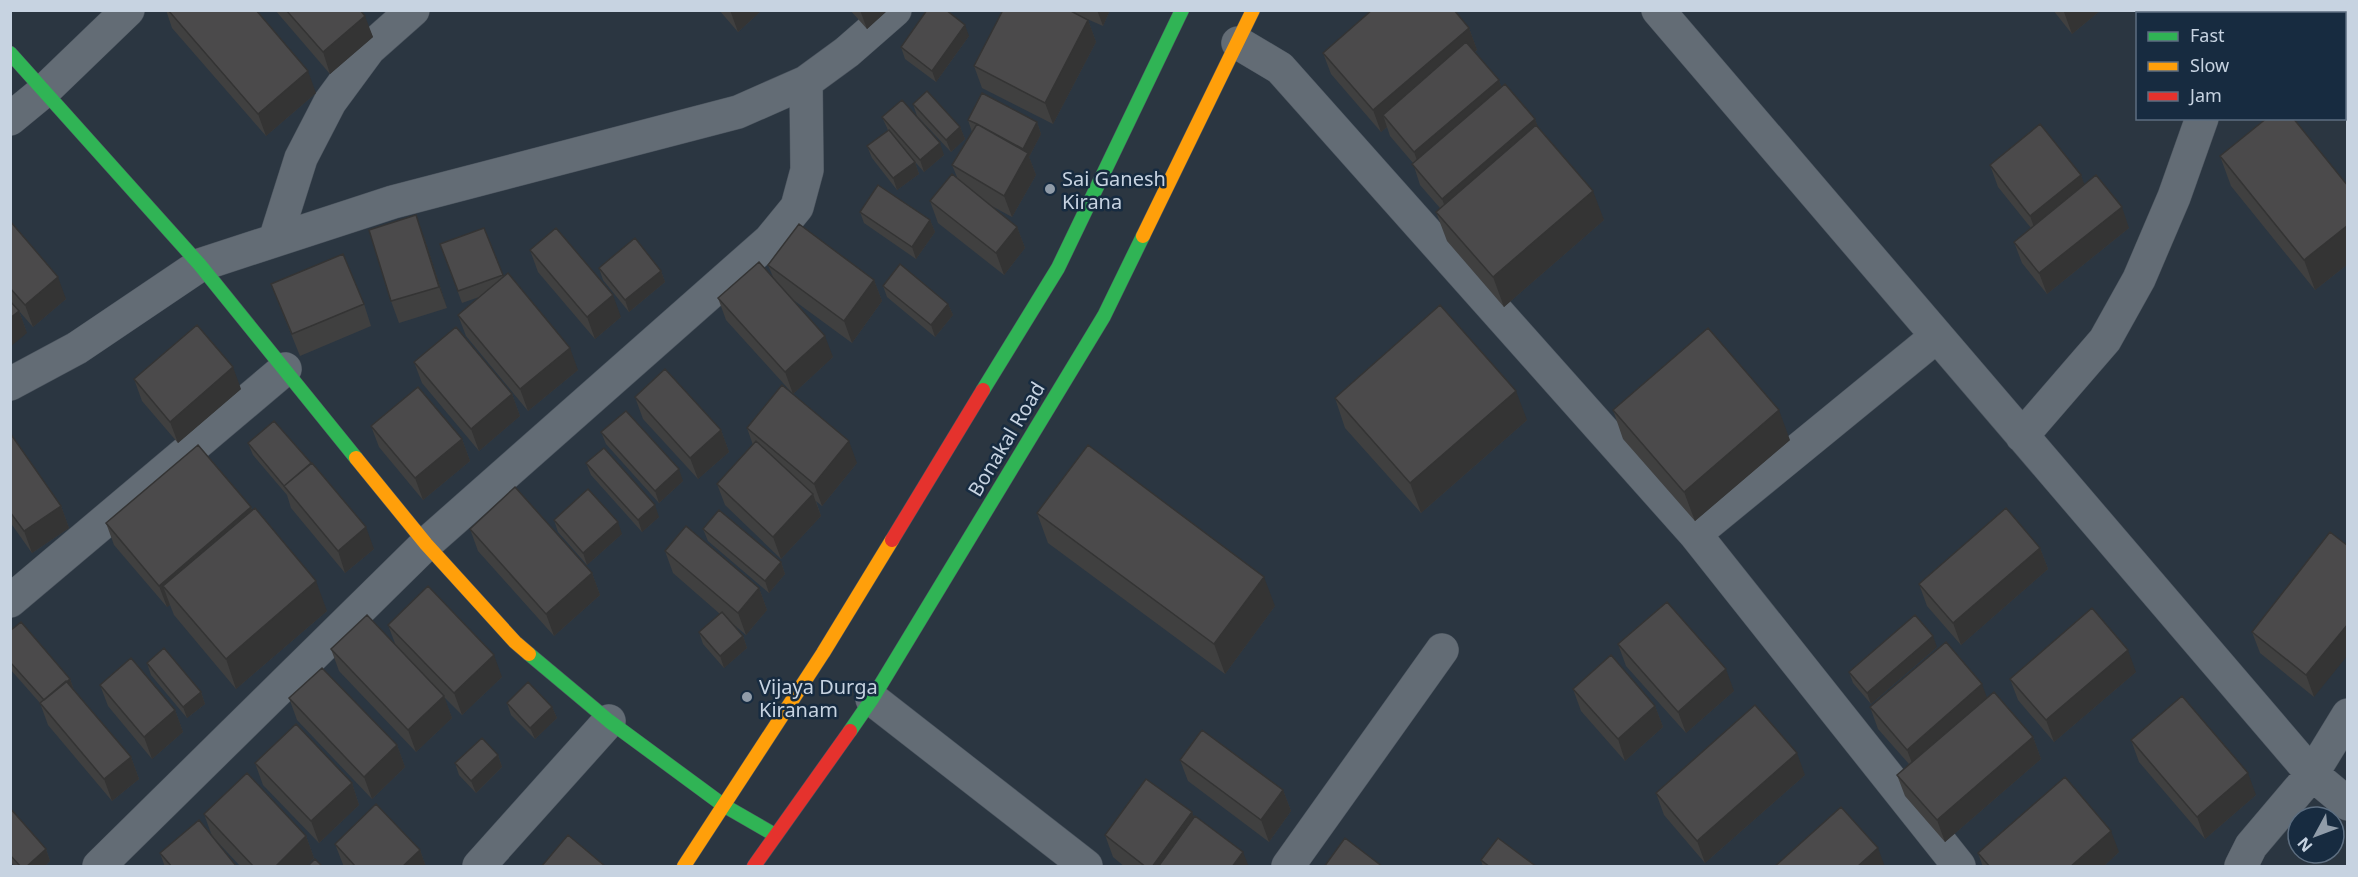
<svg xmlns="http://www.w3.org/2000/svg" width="2358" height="877" viewBox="0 0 2358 877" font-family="'Noto Sans',sans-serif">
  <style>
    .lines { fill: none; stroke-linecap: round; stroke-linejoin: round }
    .street-casing { stroke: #4b545e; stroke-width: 34 }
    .fast-casing { stroke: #4b545e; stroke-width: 15 }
    .slow-casing { stroke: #4b545e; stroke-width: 15 }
    .jam-casing { stroke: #4b545e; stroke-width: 15 }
    .street { stroke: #636c75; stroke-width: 33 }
    .fast { stroke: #30b455; stroke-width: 14 }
    .slow { stroke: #ff9f0a; stroke-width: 14 }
    .jam { stroke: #e5322d; stroke-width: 14 }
    .wall { fill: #404040 }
    .shaded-wall { fill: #343434 }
    .building { fill: #4b4a4b; stroke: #343434; stroke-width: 1.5 }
    .poi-dot { fill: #909ca9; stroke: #172b40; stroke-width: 2 }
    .labels { text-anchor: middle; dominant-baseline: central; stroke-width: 5; stroke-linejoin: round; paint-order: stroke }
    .poi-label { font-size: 20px; fill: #c7d3e1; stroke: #172b40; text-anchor: start }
    .street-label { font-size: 20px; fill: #c7d3e1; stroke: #172b40 }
  </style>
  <rect width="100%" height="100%" fill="#2b3641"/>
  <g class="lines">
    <g class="street-casing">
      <path id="street" d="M1658,10L2312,774L2348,804
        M2277,10L2280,14
        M2323,14L2327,10
        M1238,43L1280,68L1695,534L1959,866
        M2344,90L2348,94
        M10,119L44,91L128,10
        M275,240L301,158L330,102L369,49L413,10
        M10,384L77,348L200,265L393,202L738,112L806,82L847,52L895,10
        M2022,436L2105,340L2139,279L2174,197L2202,118
        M1695,534L1937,336
        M10,601L285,369
        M872,699L1086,866
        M99,866L426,544L770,240L797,207L807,170L806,82
        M479,866L609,721
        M1288,866L1442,650
        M2241,866L2251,846L2312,774L2348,715"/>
    </g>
    <g class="fast-casing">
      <path id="fast" d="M10,53L200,265L356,458
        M983,390L1058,268L1182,10
        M529,654L609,721L723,805L775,835
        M850,731L872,699L1104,316L1143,236"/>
    </g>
    <g class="slow-casing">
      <path id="slow" d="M1143,236L1253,10
        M356,458L426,544L515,642L529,654
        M684,866L823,653L892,540"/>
    </g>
    <g class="jam-casing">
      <path id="jam" d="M892,540L983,390
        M754,866L850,731"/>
    </g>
    <use href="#street" class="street"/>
    <use href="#fast" class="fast"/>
    <use href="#slow" class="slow"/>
    <use href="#jam" class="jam"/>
  </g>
  <path class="wall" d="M166,10H256L316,93L266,136L172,28Z
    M275,10H360L373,37L330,74Z
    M719,10H762L738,32Z
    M850,10H888L867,29Z
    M1003,10H1110L1103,26L1069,11L1088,20L1096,42L1053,124L982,88L974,66Z
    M2053,10H2101L2072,34Z
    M2293,10H2316L2313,14H2296Z
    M1469,28L1477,50L1475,52L1499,80L1501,87L1535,119L1538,128L1604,220L1504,307L1447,241L1436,212L1440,208L1420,185L1413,163L1390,136L1387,127L1381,132L1331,74L1323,53Z
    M969,36L936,82L905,59L901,47Z
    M913,104L960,127L965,139L951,152L917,116Z
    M882,117L944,155L924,172L909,155L915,162L919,174L897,190L872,158L867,146L888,130Z
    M968,120L1037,122L1041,134L1029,157L1036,175L1012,217L990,205L1017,227L1025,248L1004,275L938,223L930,201L957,177L952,165L972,132Z
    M2220,156L2348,186V264L2315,290L2231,186Z
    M1990,165L2081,175L2084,185L2129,228L2047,294L2022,263L2014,242L2031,228L1998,187Z
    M860,212L930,220L935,232L916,259L864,223Z
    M10,221L66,299L33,327L19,311L27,333L10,300Z
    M484,228L503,277L578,370L528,411L466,336L458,315L479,297L462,303L440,244Z
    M424,237L447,308L399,323L391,301Z
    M530,250L621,317L595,339L538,272Z
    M768,265L874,280L882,301L852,343L792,299L833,357L793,394L726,320L718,298L773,277Z
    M599,268L661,271L665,282L629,312L603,280Z
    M271,284L364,304L371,326L300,356Z
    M883,286L948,304L953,315L935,337L887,297Z
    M414,362L512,394L520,416L479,451L422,383Z
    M134,379L241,389L178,443L142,401Z
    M635,397L721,430L729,452L698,479L643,419Z
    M1335,398L1527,420L1421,513L1345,428Z
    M1613,410L1790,440L1695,521L1623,439Z
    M371,426L462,439L470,461L423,500L379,447Z
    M747,428L857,463L822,506L816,501L821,516L781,559L725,505L717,484L753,445Z
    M601,432L683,481L659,503L606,444Z
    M10,433L61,506L69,528L32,553L10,522Z
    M248,443L374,549L345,573L291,508L287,495L253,455Z
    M586,463L659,517L642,532L591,475Z
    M251,507L252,510L327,611L236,689L174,615L170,605L167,607L114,545L106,523Z
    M1037,513L1275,606L1225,674L1048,543Z
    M554,520L622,534L587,565L558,532Z
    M470,529L592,573L600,595L554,636L478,551Z
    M703,529L781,562L785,574L769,593L708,541Z
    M2348,546L2314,697L2260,653L2252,632Z
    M2040,548L2048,569L1961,645L1927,606L1919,584Z
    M665,551L759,588L767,610L746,635L732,623L743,636L747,648L724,668L703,644L699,632L720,614L673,573Z
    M388,625L502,677L462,715L444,697L452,718L416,752L339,671L331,649L396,646Z
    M10,631L70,679L74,690L131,757L139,779L112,801L48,725L40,703L10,669Z
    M1618,644L1734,691L1686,733L1626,666Z
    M1937,647L1871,704L1853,683L1849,672Z
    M147,663L201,692L205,704L187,718L151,675Z
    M2136,672L2054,742L2018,700L2010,679Z
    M100,685L175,710L183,732L152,759L108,706Z
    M1573,689L1655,706L1663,727L1625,761L1581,711Z
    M1987,697L2033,737L2041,759L1945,842L1905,796L1897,775L1909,764L1878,729L1870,707Z
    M289,698L397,745L405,767L372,799L297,720Z
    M507,703L552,707L557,718L535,739L511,715Z
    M2131,740L2256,795L2205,839L2139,762Z
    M498,755L502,767L476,793L459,775L455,763Z
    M1180,760L1283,790L1291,811L1269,842L1188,781Z
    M255,763L352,783L359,805L319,843L263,785Z
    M1805,775L1705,863L1664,815L1656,793Z
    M10,808L46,849L50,861L44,867H15L10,861Z
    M1192,812L1194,818L1249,867H1125L1113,857L1105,835Z
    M204,814L306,836L314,858L306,867H241L212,836Z
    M335,844L420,850L426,867H344Z
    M2119,852L2103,867H1983L1978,853Z
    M160,853L237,867H165Z
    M1481,860L1537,867H1483Z"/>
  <path class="shaded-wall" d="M730,10H762L738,32Z
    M860,10H888L867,29Z
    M1097,10H1110L1103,26Z
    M2067,10H2101L2072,34L2064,12Z
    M2299,10H2316L2313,14H2300Z
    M365,16L373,37L330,74L323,52Z
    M1088,20L1096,42L1053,124L1045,103Z
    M965,25L969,36L936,82L932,71Z
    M1469,28L1477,50L1391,124L1383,115L1387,127L1381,132L1373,110Z
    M308,71L316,93L266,136L258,114Z
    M1499,80L1506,101L1422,174L1414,152Z
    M1535,119L1543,141L1450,220L1442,199Z
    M1037,122L1041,134L1029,157L1036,175L1012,217L1004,196L1026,157L1023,149Z
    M960,127L965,139L951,152L946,140Z
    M940,143L944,155L924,172L920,160Z
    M915,162L919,174L897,190L893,178Z
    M2081,175L2089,197L2038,238L2030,216Z
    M1593,191L1604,220L1504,307L1493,277Z
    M2122,207L2129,228L2047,294L2039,273Z
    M416,215L424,237L447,308L439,287Z
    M930,220L935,232L916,259L912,247Z
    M2348,225V264L2315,290L2304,260Z
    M1017,227L1025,248L1004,275L996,253Z
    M661,271L665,282L629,312L625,300Z
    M58,277L66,299L33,327L25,305Z
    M874,280L882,301L852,343L844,321Z
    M613,295L621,317L595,339L587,317Z
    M948,304L953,315L935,337L931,325Z
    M19,311L27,333L10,347V318Z
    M825,336L833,357L793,394L785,372Z
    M570,348L578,370L528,411L520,389Z
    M233,367L241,389L178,443L170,422Z
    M1516,391L1527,420L1421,513L1410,483Z
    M512,394L520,416L479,451L471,429Z
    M1779,410L1790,440L1695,521L1684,492Z
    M721,430L729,452L698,479L690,458Z
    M462,439L470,461L423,500L415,478Z
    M849,441L857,463L822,506L814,484Z
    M679,469L683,481L659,503L655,491Z
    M813,494L821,516L781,559L773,537Z
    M655,505L659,517L642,532L638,520Z
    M61,506L69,528L32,553L24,531Z
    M251,507L259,529L163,586L170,605L167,607L159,586Z
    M618,522L622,534L587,565L583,553Z
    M366,527L374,549L345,573L338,551Z
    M2040,548L2048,569L1961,645L1953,623Z
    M781,562L785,574L769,593L765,581Z
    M592,573L600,595L554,636L546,614Z
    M1264,577L1275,606L1225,674L1214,644Z
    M316,581L327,611L236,689L226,659Z
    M759,588L767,610L746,635L738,613Z
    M2348,624V655L2314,697L2306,675Z
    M743,636L747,648L724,668L720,656Z
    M1933,636L1937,647L1871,704L1867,693Z
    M2128,650L2136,672L2054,742L2046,720Z
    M494,655L502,677L462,715L454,693Z
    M1726,669L1734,691L1686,733L1678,712Z
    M70,679L74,691L44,701Z
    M1982,684L1990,706L1915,771L1907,750Z
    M201,692L205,704L187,718L183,707Z
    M444,696L452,718L416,752L408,730Z
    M1655,706L1663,727L1625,761L1618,739Z
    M552,707L557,718L535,739L530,728Z
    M175,710L183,732L152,759L144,737Z
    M2033,737L2041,759L1945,842L1937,820Z
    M397,745L405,767L372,799L364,777Z
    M1797,753L1805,775L1705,863L1697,841Z
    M498,755L502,767L476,793L471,781Z
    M131,757L139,779L112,801L104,779Z
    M2248,773L2256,795L2205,839L2197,817Z
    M352,783L359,805L319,843L311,821Z
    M1283,790L1291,811L1269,842L1261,820Z
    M1192,812L1200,834L1176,867H1152Z
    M2111,831L2119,852L2103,867H2070Z
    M306,836L314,858L306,867H275Z
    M1878,848L1885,867H1857Z
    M46,849L50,861L44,867H26Z
    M420,850L426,867H402Z
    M1243,852L1249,867H1232Z"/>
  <path class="building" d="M168,10H256L308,71L258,114Z
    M286,10H360L365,16L323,52Z
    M927,10H946L965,25L932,71L901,47Z
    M1003,10H1069L1088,20L1045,103L974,66Z
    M1372,10H1454L1469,28L1373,110L1323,53Z
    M1466,42L1499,80L1414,152L1383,115Z
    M1505,84L1535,119L1442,199L1412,164Z
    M927,91L960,127L946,140L913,104Z
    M982,93L1037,122L1023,149L977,124L968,120Z
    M902,100L940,143L920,160L882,117Z
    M2267,118H2293L2348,186V225L2304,260L2220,156Z
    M977,124L1028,153L1004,196L952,165Z
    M2040,124L2081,175L2030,216L1990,165Z
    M1536,125L1593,191L1493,277L1436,212Z
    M889,130L915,162L893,178L867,146Z
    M952,174L1017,227L996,253L930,201Z
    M2096,175L2122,207L2039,273L2014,242Z
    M878,185L930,220L912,247L860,212Z
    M416,215L439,287L391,301L369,230Z
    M10,221L58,277L25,305L10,288Z
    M799,224L874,280L844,321L768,265Z
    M484,228L503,275L458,291L440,244Z
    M556,228L613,295L587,317L530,250Z
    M635,238L661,271L625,300L599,268Z
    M343,254L364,304L292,334L271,284Z
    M759,262L825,336L785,372L718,298Z
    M900,264L948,304L931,325L883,286Z
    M508,273L570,348L520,389L458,315Z
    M10,301L19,311L10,318Z
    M1440,305L1516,391L1410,483L1335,398Z
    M197,325L233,367L170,422L134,379Z
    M456,327L512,394L471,429L414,362Z
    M1708,328L1779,410L1684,492L1613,410Z
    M665,369L721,430L690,458L635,397Z
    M782,385L849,441L814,484L747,428Z
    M418,387L462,439L415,478L371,426Z
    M626,411L679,469L655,491L601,432Z
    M274,421L311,463L284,486L248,443Z
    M10,433L61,506L24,531L10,512Z
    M756,441L813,494L773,537L717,484Z
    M198,445L251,507L159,586L106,523Z
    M1088,445L1264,577L1214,644L1037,513Z
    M604,448L655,505L638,520L586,463Z
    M312,463L366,527L338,551L284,486Z
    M515,487L592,573L546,614L470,529Z
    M588,489L618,522L583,553L554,520Z
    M255,508L316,581L226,659L163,586Z
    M2006,508L2040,548L1953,623L1919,584Z
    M719,510L781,562L765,581L703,529Z
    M686,526L759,588L738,613L665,551Z
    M2330,532L2348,546V624L2306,675L2252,632Z
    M428,586L494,655L454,693L388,625Z
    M1667,602L1726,669L1678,712L1618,644Z
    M2092,608L2128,650L2046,720L2010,679Z
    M722,612L743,636L720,656L699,632Z
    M367,615L444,696L408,730L331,649Z
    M1915,615L1933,636L1867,693L1849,672Z
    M21,622L70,679L44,700L10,662V631Z
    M1946,642L1982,684L1907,750L1870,707Z
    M164,648L201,692L183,707L147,663Z
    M1611,655L1655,706L1618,739L1573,689Z
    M131,658L175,710L144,737L100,685Z
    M322,668L397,745L364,777L289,698Z
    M66,681L131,757L104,779L40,703Z
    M528,682L552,707L530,728L507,703Z
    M1994,692L2033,737L1937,820L1897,775Z
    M2182,696L2248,773L2197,817L2131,740Z
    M1755,705L1797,753L1697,841L1656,793Z
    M296,724L352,783L311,821L255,763Z
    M1202,730L1283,790L1261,820L1180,760Z
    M482,738L498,755L471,781L455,763Z
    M247,773L306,836L275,867H254L204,814Z
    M2065,777L2111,831L2070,867H1990L1978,853Z
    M1146,779L1192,812L1152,867H1146L1105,835Z
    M376,804L420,850L402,867H356L335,844Z
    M1841,807L1878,848L1857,867H1774Z
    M10,808L46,849L26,867H21L10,855Z
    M1195,816L1243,852L1232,867H1158Z
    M199,820L237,867H172L160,853Z
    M568,835L606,867H541Z
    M1345,838L1383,867H1324Z
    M1498,838L1537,867H1490L1481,860Z
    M315,859L323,867H307Z"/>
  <g class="poi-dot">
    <circle cx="1050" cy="189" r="6"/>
    <circle cx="747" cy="697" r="6"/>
  </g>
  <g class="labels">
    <g class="poi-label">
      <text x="1062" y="178">Sai Ganesh<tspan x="1062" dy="23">Kirana</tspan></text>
      <text x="759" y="686">Vijaya Durga<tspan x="759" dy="23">Kiranam</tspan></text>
    </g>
    <g class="street-label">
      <text transform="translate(1006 439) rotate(-59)">Bonakal Road</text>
    </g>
  </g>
  <rect width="2358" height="877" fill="none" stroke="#c7d3e1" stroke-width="24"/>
  <rect x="2136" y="12" width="210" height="108" fill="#172b40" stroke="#5d6e80" stroke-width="1.5"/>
  <rect x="2148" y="32" width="30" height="9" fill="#30b455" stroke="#5d6e80" stroke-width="1.5"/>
  <text x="2190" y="42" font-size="18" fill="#c7d3e1">Fast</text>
  <rect x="2148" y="62" width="30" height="9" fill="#ff9f0a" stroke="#5d6e80" stroke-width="1.5"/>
  <text x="2190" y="72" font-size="18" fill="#c7d3e1">Slow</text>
  <rect x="2148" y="92" width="30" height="9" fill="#e5322d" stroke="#5d6e80" stroke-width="1.5"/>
  <text x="2190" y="102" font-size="18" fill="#c7d3e1">Jam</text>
  <g transform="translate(2316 835) rotate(229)"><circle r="28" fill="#172b40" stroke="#5d6e80" stroke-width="1.5"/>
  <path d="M0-4.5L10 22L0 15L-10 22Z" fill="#909ca9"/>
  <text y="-9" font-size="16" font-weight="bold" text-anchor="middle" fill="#c7d3e1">N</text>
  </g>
</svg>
